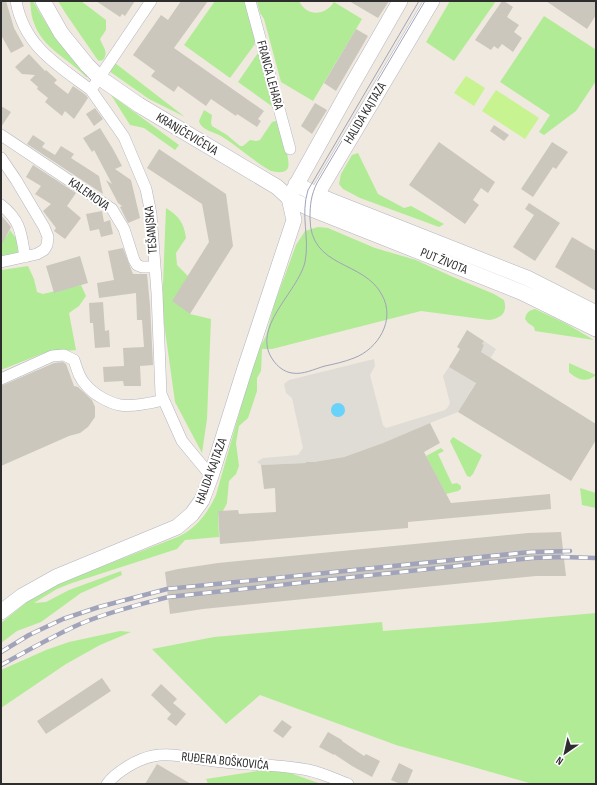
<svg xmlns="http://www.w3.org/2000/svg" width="597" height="785" viewBox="0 0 597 785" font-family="'Sofia Sans Condensed',sans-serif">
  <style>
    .green { fill: #b2eb96 }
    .pitch { fill: #c8f391 }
    .plaza { fill: #dfdcd6 }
    .water { fill: #68d2fb }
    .building { fill: #cbc7bd }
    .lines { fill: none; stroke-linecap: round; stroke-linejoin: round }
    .street-casing { stroke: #b3b5c2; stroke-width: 12 }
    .secondary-casing { stroke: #b3b5c2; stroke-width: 16 }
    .street { stroke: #fff; stroke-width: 11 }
    .secondary { stroke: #fff; stroke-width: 15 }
    .tram { stroke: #a0a3b9; stroke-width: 1 }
    .rail-casing { stroke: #a0a3b9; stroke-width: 4.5 }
    .rail { stroke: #fff; stroke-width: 3; stroke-dasharray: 9; stroke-linecap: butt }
    .labels { text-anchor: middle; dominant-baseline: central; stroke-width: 4; stroke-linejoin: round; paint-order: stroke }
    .street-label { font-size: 13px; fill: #2d2d2d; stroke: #fff }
  </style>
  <rect width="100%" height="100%" fill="#f0e9df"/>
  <path class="green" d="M30,1H33C49,30 65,51 87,75V77H86C68,58 43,49 34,23C31,16 31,8 30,1Z
    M58,1H81L106,20V30L100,39C103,47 109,52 103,60L99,61L97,59L66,14Z
    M215,1H245L254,34L255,44L230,78L184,45Z
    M257,1H299C307,17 325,16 334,2L362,19L313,101L281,82L264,19L260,13Z
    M450,1H496L454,61L426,42Z
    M544,16L595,49L596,48V81L576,111L544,135L539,132L550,115L500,82Z
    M260,50L273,107L238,82Z
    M115,63L185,117L149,99L109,71Z
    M111,95L179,145L175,150L144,128L130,125Z
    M204,110L212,115L211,123L212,126L227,135L240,146H243L250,140L256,141L260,140L272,122L279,120C281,129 291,162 288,168C285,174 276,172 271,171C253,161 239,147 221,136C214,132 201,130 199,121Z
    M358,153L378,194L404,208L411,206L444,224L439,227L360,198L343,189L339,184L341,174L352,155Z
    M166,208C179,216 184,223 186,238L176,253L177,265L188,276L190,314L211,319L207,419L202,453L175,402L162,309Z
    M318,227L328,228L375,248L416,260L453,277L494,294L504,300C508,313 501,318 489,320L421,311L272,349H262L261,371L257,378V391L248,418L239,426L236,443L239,466L236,474L229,481L227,503L223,511L218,512L219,537L185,540L177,549L72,583L57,589L34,603L46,602L69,590L121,571L122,575L81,593L41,622L17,631L1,643V623L33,597L52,586L180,536C198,526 207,514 216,495L256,354L266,336L274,305L296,245L305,231Z
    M10,230L17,240L18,253L1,259V234L6,237Z
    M28,266L34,279L37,292L43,294L81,285L86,296L79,306L69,313L76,350L44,353L1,370V270Z
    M535,309L565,323L594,340L535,331L534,327L528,323L525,319C526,313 529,310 535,309Z
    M569,363L596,375C587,383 577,380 569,372Z
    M453,437L482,455L473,474L470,477L467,476L450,441Z
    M441,448L444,451L438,454L452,484L457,483L461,486V489L458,491L446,494L426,456Z
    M580,488L596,493V508L582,505Z
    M596,613V784H533L396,745L260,695L226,724L152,649L214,637L382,622L383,631L484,623Z
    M120,631L131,632L100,645L66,664L1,708V670L46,650L69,642Z
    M276,768L321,784H208L206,779Z"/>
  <path class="pitch" d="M466,76L485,88L474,106L454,93Z
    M496,90L539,118L525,139L482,111Z"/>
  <path class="plaza" d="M484,341L496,349L458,412L430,423L383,443L344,457L314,462H306V463L261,465L257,462L263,458L298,455L303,448L292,398L286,393L284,384L289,380L374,359L375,366L370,375L383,425L386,428L445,410L448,407L450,403L443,376L449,367L465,376L484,346L482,344Z"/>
  <path class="water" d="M331 410a7 7 0 1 1 14 0a7 7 0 1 1-14 0Z"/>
  <path class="building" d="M1,1H6L14,28L24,46L11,53L1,35Z
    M96,1H135L125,16L122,14L120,17Z
    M181,1H208L174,48L264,111L258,119L261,121L257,127L237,114L236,116L211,99L206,106L178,86L174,92L151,76L155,71L133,55L161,15L168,20Z
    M349,1H389L378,18Z
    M502,1H504L513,7L507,17L519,25L514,32L522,38L513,52L502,44L498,49L494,46L491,50L475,40Z
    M546,1H596V15L587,29Z
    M356,29L368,36L336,91L324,83Z
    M29,54L45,71L46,70L57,80L54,83L68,94L73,86L86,95L88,98L74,119L65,111L62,116L45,102L48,98L37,89L38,87L30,80L35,75L22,74L15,67Z
    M315,103L327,110L312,134L301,126Z
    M1,106L11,112L1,127Z
    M95,108L103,119L94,126L86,114Z
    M494,125L509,135L504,141L490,131Z
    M100,128L113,149L122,166L115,169L131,180L140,218L128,223L120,207L122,206L118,203L106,180L112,184L94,150L92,152L83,138Z
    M33,135L45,143L42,147L55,155L61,146L74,154L71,158L99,176L103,194L27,144Z
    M439,142L495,182L488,193L481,188L473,200L479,205L465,224L409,185Z
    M552,142L568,152L556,169L553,167L533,197L521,189Z
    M159,149L226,194L233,246L190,314L172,301L209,242L202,204L147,168Z
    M33,165L76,193L67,206L81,218L65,239L54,231L56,228L43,211L51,204L35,194L41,186L26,177Z
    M529,203L560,223L535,261L513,247L534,215L525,209Z
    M102,211L104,222L110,220L113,234L101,237L99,229L90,231L86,214Z
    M1,215L11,227L1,246Z
    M572,237L596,251V291L555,267Z
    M123,248L133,274H147L150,305L153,365L140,366L141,386H124L123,381L104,382L103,367L124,366L123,348L144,347L142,320H137L136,293L99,298L97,283L114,280L108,251Z
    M80,256L88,283L54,293L46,266Z
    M103,302L105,331L109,330L110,347L95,348L93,323H90L89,303Z
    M467,330L484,341L482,344L484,345L481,352L596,424V440L571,481L458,412L476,383L449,367L460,349L457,347Z
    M63,362L66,364L74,386L78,387L92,400L95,407V417L88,427L80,433L69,436L1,466V386L54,363Z
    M430,423L440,443L424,452L451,503L550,494L551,509L408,522V528L220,544L218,511L238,510L239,514L276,512L275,488L264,489L261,465L306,463V462H314L344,457L383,443Z
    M561,532L566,576H536L203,609L170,614L165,572L178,569L218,563L528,533Z
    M102,678L111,691L46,734L37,721Z
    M161,684L177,699L173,703L186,714L176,726L167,719L171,714L151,695Z
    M282,720L292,727L283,738L273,731Z
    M328,732L342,740V741L364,756L366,754L380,761L372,777L352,766L334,754V755L319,747Z
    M399,763L413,770L407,784H400L391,780Z
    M157,764L191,784H145Z"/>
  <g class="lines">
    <g class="street-casing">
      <path id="street" d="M16,1C24,46 57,65 91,90
        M151,1L91,90L124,137L146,189L151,214L157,293L161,394L182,441L211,476
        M250,1L290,149
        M1,135L112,209L124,229L134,260L137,265L142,267H155
        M1,158L16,180L44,227L48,237L47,245L44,250L37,254L1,262
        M1,205C21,221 21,233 25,257
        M1,379L52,356L64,355L74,360C77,369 79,378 86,385C93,394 109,403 120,405C131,407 152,403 163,400
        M107,784C117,771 138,759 153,756C173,752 195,759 214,761C245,765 277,764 308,770C322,773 335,779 348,784"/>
    </g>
    <g class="secondary-casing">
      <path id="secondary" d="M43,1L61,33L87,65L100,78L139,105L277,187L289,198L309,208L521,292L596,329
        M296,184L317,195L334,202L527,278L596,313
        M312,203L432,1
        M1,612L22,596L56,577L177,527L192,514L202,500L211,476L245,368L294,220L289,198L349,90L400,1"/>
    </g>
    <use href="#street" class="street"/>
    <use href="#secondary" class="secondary"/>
    <path class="tram" d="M419,1L308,190C300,216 310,237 305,262C298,292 250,328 273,360C277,366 284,372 292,373C303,375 314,369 325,366C334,364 344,362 354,358C378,349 396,320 382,295C364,260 310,269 310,218C310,205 311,195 317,183L425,1"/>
    <g class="rail-casing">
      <path id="rail" d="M1,652L29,635L63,619L99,607L167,589L531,552L570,551
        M1,665C27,651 53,636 80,624C108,612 138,605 168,597L532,558L562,557L596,558"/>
    </g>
    <use href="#rail" class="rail"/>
  </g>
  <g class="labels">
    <g class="street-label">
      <text transform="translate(270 75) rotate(75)">FRANCA LEHARA</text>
      <text transform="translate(365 113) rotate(-59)">HALIDA KAJTAZA</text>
      <text transform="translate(187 134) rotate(31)">KRANJČEVIĆEVA</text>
      <text transform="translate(89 194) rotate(35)">KALEMOVA</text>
      <text transform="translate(151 230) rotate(-95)">TEŠANJSKA</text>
      <text transform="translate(444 261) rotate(22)">PUT ŽIVOTA</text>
      <text transform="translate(211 471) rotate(-70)">HALIDA KAJTAZA</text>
      <text transform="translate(225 761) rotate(6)">RUĐERA BOŠKOVIĆA</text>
    </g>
  </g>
  <rect width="597" height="785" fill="none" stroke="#2d2d2d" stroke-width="4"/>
  <g transform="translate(565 753) rotate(214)" stroke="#ffffff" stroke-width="3" paint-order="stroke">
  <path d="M0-3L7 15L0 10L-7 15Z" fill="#2d2d2d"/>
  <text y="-6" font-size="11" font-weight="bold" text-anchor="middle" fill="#2d2d2d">N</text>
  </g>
</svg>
